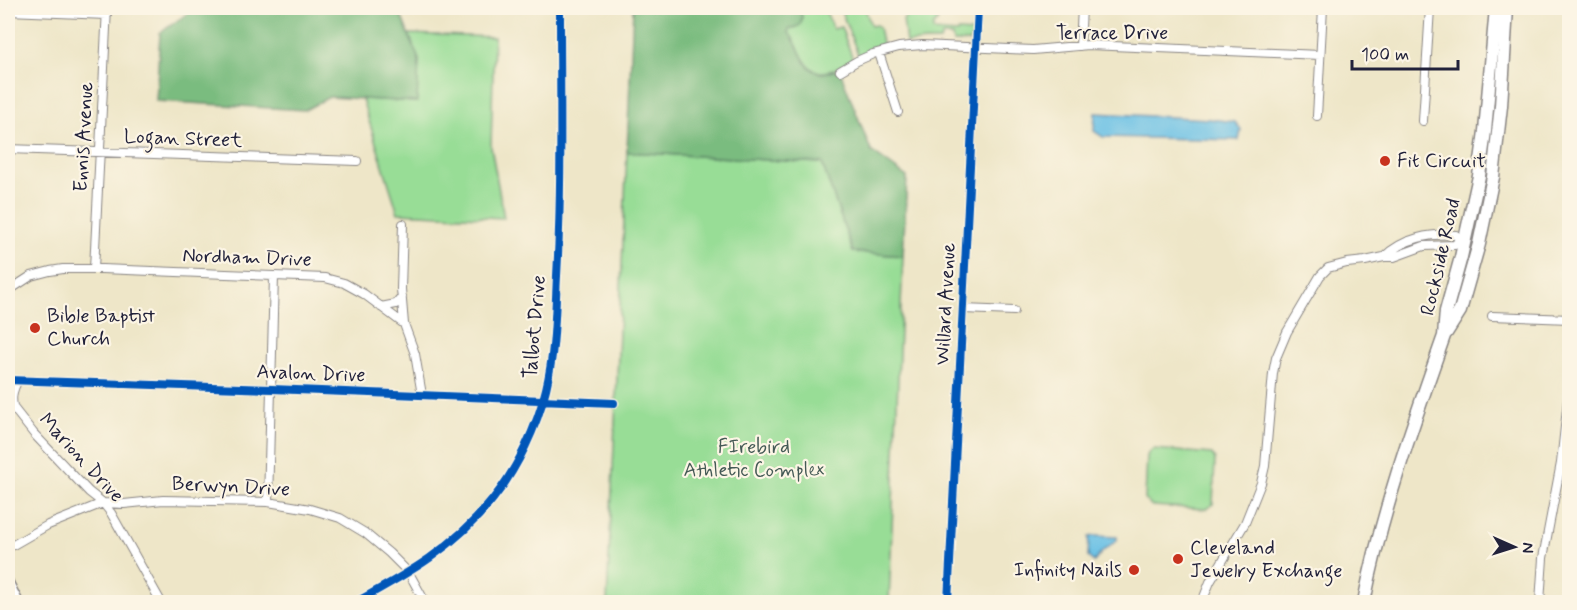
<svg xmlns="http://www.w3.org/2000/svg" width="1577" height="610" viewBox="0 0 1577 610" font-family="Mynerve,sans-serif">
  <style>
    .green { fill: #98dd96; stroke: #5d8068; stroke-width: 1.5 }
    .forest { fill: #7abc7f; stroke: #4e6f5d; stroke-width: 1.5 }
    .water { fill: #68c0e5; stroke: #457190; stroke-width: 1.5 }
    .lines { fill: none; stroke-linecap: round; stroke-linejoin: round }
    .minor-casing { stroke: #888482; stroke-width: 10 }
    .tertiary-casing { stroke: #888482; stroke-width: 12 }
    .primary-casing { stroke: #888482; stroke-width: 15 }
    .minor { stroke: #fff; stroke-width: 8 }
    .tertiary { stroke: #fff; stroke-width: 9 }
    .primary { stroke: #fff; stroke-width: 12 }
    .cycleway-casing { stroke: #fcf5e5; stroke-width: 11 }
    .cycleway { stroke: #0057b8; stroke-width: 8 }
    .poi-dot { fill: #c8321e; stroke: #fcf5e5; stroke-width: 2 }
    .labels { text-anchor: middle; dominant-baseline: central; stroke-width: 4.5; stroke-linejoin: round; paint-order: stroke }
    .street-label { font-size: 20px; fill: #22223b; stroke: #fcf5e5 }
    .poi-label { font-size: 20px; fill: #22223b; stroke: #fcf5e5; text-anchor: start }
    .park-label { font-size: 20px; fill: #455a56; stroke: #fcf5e5 }
  </style>
  <rect width="100%" height="100%" fill="#fcf5e5"/>
  <filter id="ink" filterUnits="userSpaceOnUse"><feTurbulence type="fractalNoise" baseFrequency=".0167" numOctaves="2"/><feDisplacementMap in="SourceGraphic" scale="12" xChannelSelector="R" yChannelSelector="G"/><feConvolveMatrix kernelMatrix="1 2 1 2 8 2 1 2 1" color-interpolation-filters="sRGB"/></filter>
  <filter id="wash" filterUnits="userSpaceOnUse"><feTurbulence type="fractalNoise" baseFrequency=".008" numOctaves="4" result="noise"/><feDisplacementMap in="SourceGraphic" scale="24" xChannelSelector="R" yChannelSelector="G"/><feGaussianBlur stdDeviation="1.35" result="paint"/><feColorMatrix in="noise" values="0 0 0 0 0 0 0 0 0 0 0 0 0 0 0 0 0 1.4 0 .05"/><feComposite in="paint" operator="in"/></filter>
  <g filter="url(#wash)">
    <rect width="100%" height="100%" fill="#eee6c8"/>
    <path class="green" d="M787,8H837L826,12L833,29L841,27L853,59C830,72 814,83 800,52C796,45 794,37 787,32L789,29L797,27Z
      M840,8H865L871,26L876,25L879,27L883,48L859,57Z
      M905,8H938V20L933,26V31L957,33L958,31L973,32V37L969,42H953L952,36H942L940,41H926L906,43L903,19L906,18Z
      M409,34L494,37L491,147L504,218L398,213L362,99L416,102L419,60Z
      M627,152L822,163L853,252L903,256L889,602H607Z
      M1153,449L1212,454L1215,459L1213,504L1210,507L1206,509L1152,506L1145,500L1147,456L1149,452Z"/>
    <path class="forest" d="M191,8H398L419,60L417,102L329,97L305,110L156,101L160,33L191,11Z
      M633,8H787L788,10H797L802,15L801,24L797,27L789,29L788,32C800,43 801,70 821,73C827,73 833,70 840,71L871,151L907,177L903,256L853,252L822,163L627,152Z"/>
    <path class="water" d="M1095,113L1210,119L1235,122L1241,130L1239,140L1103,137L1094,131Z
      M1094,536L1117,537V540L1101,553L1094,562L1088,557L1089,537Z"/>
  </g>
  <g filter="url(#ink)">
    <g class="lines">
      <g class="minor-casing">
        <path id="minor" d="M8,11L107,15
          M1080,46L1082,8
          M879,53L898,112
          M840,71L857,61L873,54L899,47L922,45L1033,50L1089,45L1320,55
          M1317,116L1323,8
          M1423,121L1430,8
          M8,149L357,161
          M403,224L401,289L404,324
          M94,269L107,8
          M8,291L31,276L50,271L63,269H102L274,276L325,278L344,283L364,294L404,324L415,354L422,395
          M381,307L396,304L402,297
          M963,309L1014,311
          M1492,316L1570,319
          M8,380L272,389L614,403
          M8,401L34,434L89,492L103,503L111,513L161,602
          M13,406C11,396 13,389 18,380
          M268,502L274,276
          M8,548L48,525L103,503L124,504L163,500L268,502L310,509L340,518L365,533L389,553L409,573L425,602
          M8,600L14,602
          M356,602C409,573 454,548 493,499C517,469 537,427 546,389C555,352 555,314 557,276C562,187 560,97 560,8
          M948,602L978,8
          M1202,602L1210,582L1245,523L1261,483L1265,466L1273,373L1276,358L1287,332L1320,276L1328,268L1347,263L1365,261L1384,257H1394L1424,246L1455,245L1459,240L1456,235C1431,233 1403,238 1384,257
          M1540,602L1543,558L1561,463L1570,381"/>
      </g>
      <g class="tertiary-casing">
        <path id="tertiary" d="M8,582L18,602"/>
      </g>
      <g class="primary-casing">
        <path id="primary" d="M1446,333L1460,311L1479,244L1493,177L1501,106L1507,8
          M1364,602C1382,511 1413,424 1444,336L1446,311L1461,257L1479,176L1485,131L1496,8"/>
      </g>
      <use href="#minor" class="minor"/>
      <use href="#tertiary" class="tertiary"/>
      <use href="#primary" class="primary"/>
      <g class="cycleway-casing">
        <path id="cycleway" d="M8,380L272,389L614,403
          M356,602C409,573 454,548 493,499C517,469 537,427 546,389C555,352 555,314 557,276C562,187 560,97 560,8
          M948,602L978,8"/>
      </g>
      <use href="#cycleway" class="cycleway"/>
    </g>
  </g>
  <g class="poi-dot">
    <circle cx="1385" cy="161" r="6"/>
    <circle cx="35" cy="328" r="6"/>
    <circle cx="1178" cy="559" r="6"/>
    <circle cx="1134" cy="570" r="6"/>
  </g>
  <g class="labels">
    <g class="street-label">
      <text x="1112" y="33">Terrace Drive</text>
      <text transform="translate(84 137) rotate(-87)">Ennis Avenue</text>
      <text transform="translate(183 139) rotate(2)">Logan Street</text>
      <text transform="translate(1441 257) rotate(-77)">Rockside Road</text>
      <text transform="translate(247 258) rotate(2)">Nordham Drive</text>
      <text transform="translate(946 304) rotate(-87)">Willard Avenue</text>
      <text transform="translate(535 327) rotate(-85)">Talbot Drive</text>
      <text transform="translate(311 374) rotate(2)">Avalon Drive</text>
      <text transform="translate(81 458) rotate(47)">Marion Drive</text>
      <text transform="translate(231 487) rotate(3)">Berwyn Drive</text>
    </g>
    <g class="poi-label">
      <text x="1397" y="161">Fit Circuit</text>
      <text x="47" y="316">Bible Baptist<tspan x="47" dy="23">Church</tspan></text>
      <text x="1190" y="548">Cleveland<tspan x="1190" dy="23">Jewelry Exchange</tspan></text>
      <text x="1122" y="570" text-anchor="end">Infinity Nails</text>
    </g>
    <g class="park-label">
      <text x="754" y="447">FIrebird<tspan x="754" dy="23">Athletic Complex</tspan></text>
    </g>
  </g>
  <rect width="1577" height="610" fill="none" stroke="#fcf5e5" stroke-width="30"/>
  <g transform="translate(1514 547) rotate(93)" stroke="#fcf5e5" stroke-width="4.5" paint-order="stroke">
  <path d="M0-4.5L10 22L0 15L-10 22Z" fill="#22223b"/>
  <text y="-9" font-size="16" font-weight="bold" text-anchor="middle" fill="#22223b">N</text>
  </g>
  <path d="M1352 60v9h106v-9" fill="none" stroke="#22223b" stroke-width="3"/>
  <text x="1361" y="60" font-size="18" fill="#22223b" stroke="#fcf5e5" stroke-width="4.5" paint-order="stroke">100 m</text>
</svg>
